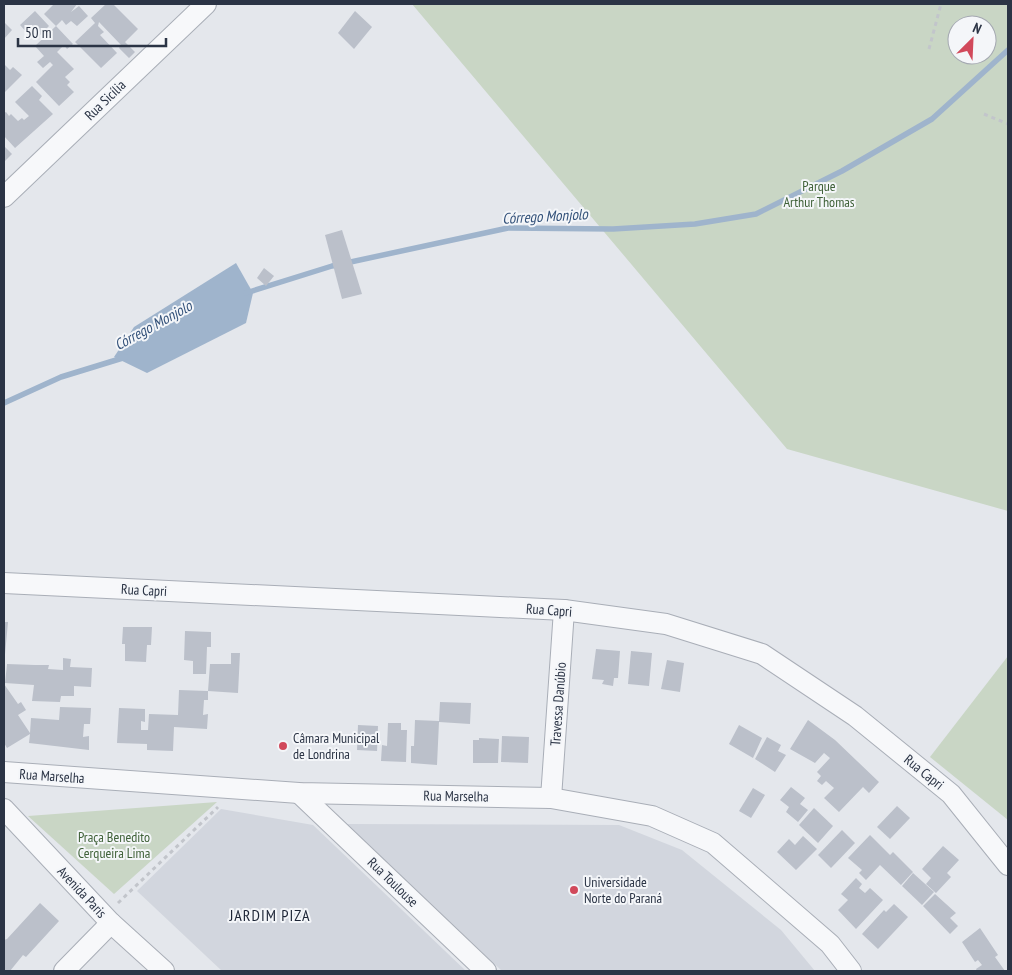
<svg xmlns="http://www.w3.org/2000/svg" width="1012" height="975" font-family="'PT Sans Narrow',sans-serif">
<rect width="100%" height="100%" fill="#e4e7ec"/>
<!-- built -->
<g fill="#d2d6de">
<polygon points="221,809 313,825 466,971 222,971 137,891"/>
<polygon points="346,824 619,825 682,850 781,930 815,971 502,971"/>
</g>
<!-- green -->
<g fill="#c9d6c5" fill-rule="evenodd">
<path d="M412 4H1008V511L787 449ZM957 25H987V55H957Z"/>
<polygon points="1008,656 1008,820 930,757"/>
<polygon points="217,802 114,894 28,816"/>
</g>
<!-- water -->
<polygon fill="#9fb4cc" points="236,263 253,293 246,323 147,373 114,357 134,327"/>
<g fill="none" stroke-linecap="round" stroke-linejoin="round">
<!-- stream -->
<g stroke="#9fb4cc" stroke-width="5.5">
<polyline points="246,293 332,266 508,228 613,229 695,224 756,214 842,171 932,119 1008,50"/>
<polyline points="4,403 61,377 126,357"/>
</g>
</g>
<!-- building -->
<g fill="#bbc0ca">
<polygon points="54,4 77,4 71,12 79,6 88,16 77,26 71,21 66,25 62,20 56,26 44,14"/>
<polygon points="106,4 113,4 138,29 125,42 135,52 129,58 119,48 121,45 99,22 98,26 104,32 100,35 117,53 101,68 75,42 95,23 91,18"/>
<polygon points="35,11 49,26 39,36 34,32 30,36 20,25"/>
<polygon points="355,11 372,27 354,49 338,33"/>
<polygon points="4,22 12,30 4,39"/>
<polygon points="56,26 73,44 67,49 64,45 57,52 74,69 65,77 70,82 67,85 74,92 59,106 36,82 53,65 50,62 43,68 37,62 44,56 35,46"/>
<polygon points="4,64 10,70 13,67 22,75 4,93"/>
<polygon points="32,86 42,96 39,100 53,114 15,148 4,136 4,113 6,112 9,116 11,114 18,121 22,118 24,120 29,116 15,102"/>
<polygon points="4,146 12,154 4,162"/>
<polygon points="342,230 362,294 342,299 325,235"/>
<polygon points="264,268 274,276 266,286 257,278"/>
<polygon points="4,622 8,622 5,654 4,654"/>
<polygon points="123,627 152,627 151,645 147,645 146,662 125,661 125,644 122,644"/>
<polygon points="185,631 211,632 211,647 207,647 206,674 193,674 193,661 184,660"/>
<polygon points="596,649 620,651 618,678 614,678 613,686 602,684 604,680 592,679"/>
<polygon points="631,651 652,653 649,686 628,684"/>
<polygon points="231,653 240,653 238,693 208,691 210,664 231,664"/>
<polygon points="63,658 71,659 70,667 92,668 91,687 74,686 74,696 61,696 60,702 32,701 34,685 5,683 7,664 35,665 49,665 48,669 63,670 63,686"/>
<polygon points="667,660 684,663 680,692 661,689"/>
<polygon points="4,684 18,704 21,702 26,710 18,715 30,733 31,718 59,720 60,707 91,708 90,724 84,724 83,737 89,736 89,750 29,743 30,734 7,748 4,743"/>
<polygon points="179,690 208,691 208,700 204,700 203,715 208,714 207,729 174,727 173,751 147,750 147,744 117,743 119,708 145,709 145,722 141,721 141,730 148,730 149,714 178,715"/>
<polygon points="440,702 471,703 470,724 439,722 437,765 411,763 411,746 414,746 415,720 439,721"/>
<polygon points="808,720 835,740 879,782 869,793 863,787 839,812 824,798 834,788 826,781 822,785 817,781 821,776 817,772 830,758 824,753 815,763 790,749"/>
<polygon points="388,723 401,723 401,730 407,730 406,762 381,761 382,745 387,746"/>
<polygon points="358,725 378,726 377,751 357,750"/>
<polygon points="739,725 762,738 753,758 729,744"/>
<polygon points="502,736 529,737 528,763 501,762"/>
<polygon points="767,737 781,745 778,751 786,755 775,772 755,759"/>
<polygon points="479,738 499,739 498,763 473,763 473,740 479,740"/>
<polygon points="791,787 805,798 800,804 808,810 798,822 786,812 789,807 780,800"/>
<polygon points="753,788 765,795 751,818 739,811"/>
<polygon points="897,806 910,818 890,839 877,827"/>
<polygon points="814,808 833,826 818,843 799,825"/>
<polygon points="842,830 855,843 831,868 818,855"/>
<polygon points="870,835 890,855 893,852 913,872 901,885 880,865 866,880 859,873 862,870 848,858"/>
<polygon points="803,836 817,849 796,870 777,852 789,839 795,845"/>
<polygon points="943,846 959,860 947,873 951,877 936,893 926,884 931,878 922,869"/>
<polygon points="913,873 934,892 922,905 902,886"/>
<polygon points="856,878 862,884 859,888 865,893 870,888 883,900 856,929 838,910 848,900 841,894"/>
<polygon points="935,894 956,913 950,918 958,926 950,934 923,906"/>
<polygon points="40,903 59,921 26,957 23,955 10,971 4,971 4,940 7,939"/>
<polygon points="894,904 908,917 878,949 862,934 884,910 886,912"/>
<polygon points="980,928 998,955 995,957 1005,971 977,971 976,969 982,965 978,960 975,962 962,942"/>
</g>
<g fill="none" stroke-linecap="round" stroke-linejoin="round">
<defs>
<g id="minor">
<polyline points="4,197 206,4"/>
<polyline points="4,583 564,610 666,624 762,654 855,716 951,794 1008,865"/>
<polyline points="4,772 299,793 551,798 652,816 713,843 830,944 851,971"/>
<polyline points="299,793 486,971"/>
<polyline points="551,798 564,610"/>
<polyline points="4,809 111,923 164,971"/>
<polyline points="64,971 111,923"/>
</g>
</defs>
<!-- minor casing -->
<use href="#minor" stroke="#a9aeb7" stroke-width="22"/>
<!-- path -->
<g stroke="#c2c5cb" stroke-width="3" stroke-dasharray="4 4" stroke-linecap="butt">
<polyline points="929,49 941,4"/>
<polyline points="984,114 1008,124"/>
<polyline points="118,903 218,807"/>
</g>
<!-- minor -->
<use href="#minor" stroke="#f7f8fa" stroke-width="20"/>
</g>
<!-- markers -->
<g fill="#d1495b" stroke="#f4f6f9" stroke-width="2">
<circle cx="283" cy="746" r="5"/>
<circle cx="574" cy="890" r="5"/>
</g>
<g text-anchor="middle" dominant-baseline="central" stroke-width="4" stroke-linejoin="round" paint-order="stroke">
<!-- street labels -->
<g font-size="14" fill="#2b3445" stroke="#f4f6f9">
<text transform="translate(105 100) rotate(-44)">Rua Sicília</text>
<text transform="translate(144 590) rotate(3)">Rua Capri</text>
<text transform="translate(549 610) rotate(4)">Rua Capri</text>
<text transform="translate(558 704) rotate(-86)">Travessa Danúbio</text>
<text transform="translate(924 772) rotate(39)">Rua Capri</text>
<text transform="translate(52 776) rotate(4)">Rua Marselha</text>
<text transform="translate(456 796) rotate(1)">Rua Marselha</text>
<text transform="translate(393 882) rotate(44)">Rua Toulouse</text>
<text transform="translate(82 892) rotate(47)">Avenida Paris</text>
</g>
<!-- park labels -->
<g font-size="14" fill="#3f6138" stroke="#f4f6f9">
<text x="819" y="186">Parque<tspan x="819" dy="16">Arthur Thomas</tspan></text>
<text x="114" y="837">Praça Benedito<tspan x="114" dy="16">Cerqueira Lima</tspan></text>
</g>
<!-- poi labels -->
<g font-size="14" fill="#2b3445" stroke="#f4f6f9" text-anchor="start">
<text x="293" y="738">Câmara Municipal<tspan x="293" dy="16">de Londrina</tspan></text>
<text x="584" y="882">Universidade<tspan x="584" dy="16">Norte do Paraná</tspan></text>
</g>
<!-- water labels -->
<g font-size="15" font-style="italic" fill="#34527a" stroke="#f4f6f9">
<text transform="translate(545 216) rotate(-3)">Córrego Monjolo</text>
<text transform="translate(153 325) rotate(-29)">Córrego Monjolo</text>
</g>
<!-- quarter labels -->
<g font-size="16" letter-spacing="1" fill="#1d2536" stroke="#f4f6f9">
<text x="270" y="915">JARDIM PIZA</text>
</g>
</g>
<!-- border -->
<rect width="1012" height="975" fill="none" stroke="#2b3445" stroke-width="10"/>
<!-- north arrow -->
<g transform="translate(972 40) rotate(24)"><circle r="24" fill="#f4f6f9" stroke="#a4a8b1"/>
<path d="M0-4L9 19L0 12L-9 19Z" fill="#d1495b"/>
<text y="-8" font-size="14" font-weight="bold" text-anchor="middle" fill="#2b3445">N</text>
</g>
<!-- scale -->
<path d="M18 38v8h148v-8" fill="none" stroke="#2b3445" stroke-width="2.5"/>
<text x="25" y="38" font-size="15" fill="#2b3445" stroke="#f4f6f9" stroke-width="4" paint-order="stroke">50 m</text>
</svg>
